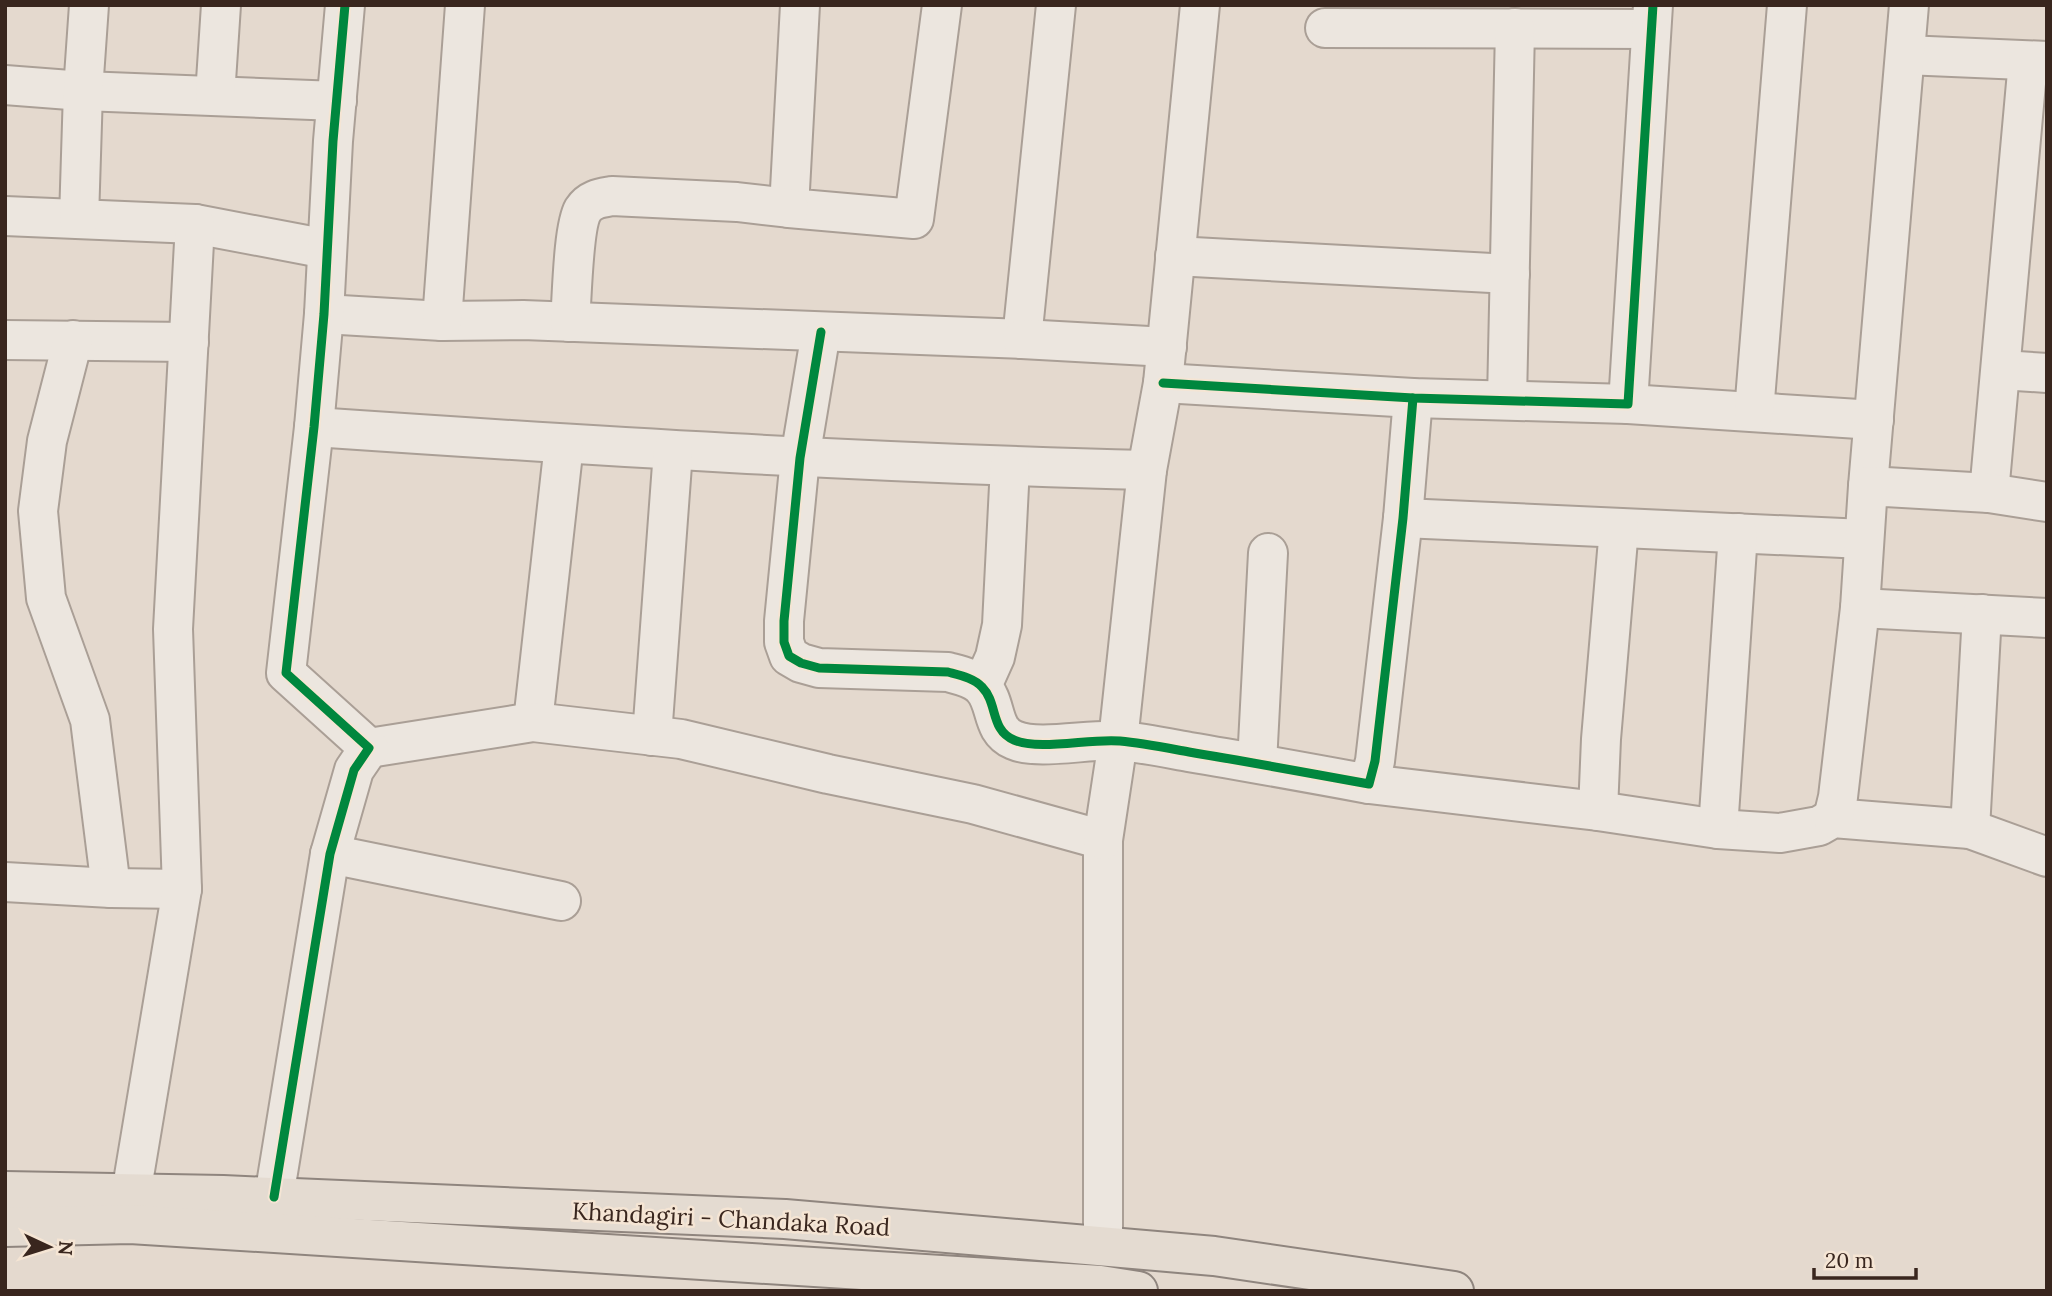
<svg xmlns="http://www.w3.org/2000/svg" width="2052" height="1296" font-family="Lora,serif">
<rect width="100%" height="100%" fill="#e4d9ce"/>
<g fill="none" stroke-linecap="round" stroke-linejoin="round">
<defs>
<g id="minor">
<polyline points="800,5 789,208 914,219 942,5"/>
<polyline points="1325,28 1650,29"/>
<polyline points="1905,55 2047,61"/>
<polyline points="5,85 83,91 337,101"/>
<polyline points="215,96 221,5"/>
<polyline points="5,216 195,224 327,249"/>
<polyline points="79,219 83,91 89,5"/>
<polyline points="1175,256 1510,274"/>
<polyline points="324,314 442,321 523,320 1022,339 1056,5"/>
<polyline points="442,321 465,5"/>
<path d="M570 322C572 298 573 227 583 210 590 199 601 198 612 196L737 202 789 208"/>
<path d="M821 332 800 458 784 621V642L789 656 801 663 819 668 948 672C959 675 974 678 982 687 998 703 990 730 1014 740 1039 751 1091 738 1120 741 1143 743 1167 748 1189 752 1249 762 1309 773 1369 784L1375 761 1403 518 1413 398"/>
<polyline points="1022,339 1167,347"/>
<polyline points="5,340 189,342"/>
<polyline points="73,340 47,441 38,511 46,598 90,720 111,888"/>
<polyline points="2001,370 2047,373"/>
<polyline points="1163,383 1413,398 1628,404 1653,5"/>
<polyline points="1507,400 1515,28"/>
<polyline points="1628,404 1874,420"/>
<polyline points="1754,412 1787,5"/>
<path d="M314 427C592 446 869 463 1147 470"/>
<polyline points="1868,486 1909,5"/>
<polyline points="1989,493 2028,61"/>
<polyline points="1403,518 1864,539"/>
<polyline points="1860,608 2047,618"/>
<polyline points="982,686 995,657 1002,625 1010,466"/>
<polyline points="533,722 564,444"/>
<polyline points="652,736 673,451"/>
<polyline points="369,748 533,722 681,739 828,774 973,804 1103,840 1103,1246"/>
<polyline points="1257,763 1268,553"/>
<polyline points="1369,784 1598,811 1718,829 1780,833 1819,826 1833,818 1970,829 2047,857"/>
<polyline points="1598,811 1601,739 1619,528"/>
<polyline points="1833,818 1838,797 1860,608 1868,486 1989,493 2047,502"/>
<polyline points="1718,829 1738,533"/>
<polyline points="1970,829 1982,614"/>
<polyline points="1103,840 1118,741 1147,470 1163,383 1200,5"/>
<polyline points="330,854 561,901"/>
<polyline points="5,882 111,888 182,889"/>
<polyline points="131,1194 182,889 173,629 195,224"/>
<polyline points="274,1197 330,854 354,770 369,748 286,673 314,427 324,314 333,141 345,5"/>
</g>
<g id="primary">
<polyline points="5,1191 223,1195 785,1219 1214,1256 1454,1291"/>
<polyline points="5,1227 130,1224 1100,1285 1138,1291"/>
</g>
</defs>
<!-- minor casing -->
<use href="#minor" stroke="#aa9f96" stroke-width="42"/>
<!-- primary casing -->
<use href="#primary" stroke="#8f857e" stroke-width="42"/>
<!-- minor -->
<use href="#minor" stroke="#ece6df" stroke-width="38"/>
<!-- primary -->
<use href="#primary" stroke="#e4dbd1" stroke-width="38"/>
<defs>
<g id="cycleway">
<path d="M821 332 800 458 784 621V642L789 656 801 663 819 668 948 672C959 675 974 678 982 687 998 703 990 730 1014 740 1039 751 1091 738 1120 741 1143 743 1167 748 1189 752 1249 762 1309 773 1369 784L1375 761 1403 518 1413 398"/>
<polyline points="1163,383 1413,398 1628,404 1653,5"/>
<polyline points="274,1197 330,854 354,770 369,748 286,673 314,427 324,314 333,141 345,5"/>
</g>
</defs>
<!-- cycleway casing -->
<use href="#cycleway" stroke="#f5e5d4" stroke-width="13"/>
<!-- cycleway -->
<use href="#cycleway" stroke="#00873e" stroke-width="9"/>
</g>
<g text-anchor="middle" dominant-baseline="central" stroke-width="5" stroke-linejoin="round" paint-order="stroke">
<!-- street labels -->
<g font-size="24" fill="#39261e" stroke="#f5e5d4">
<text transform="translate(731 1219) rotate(3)">Khandagiri - Chandaka Road</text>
</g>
</g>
<!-- border -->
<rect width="2052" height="1296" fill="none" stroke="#39261e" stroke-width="14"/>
<!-- north arrow -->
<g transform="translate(49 1247) rotate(94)" stroke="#f5e5d4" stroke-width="5" paint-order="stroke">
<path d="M0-5L12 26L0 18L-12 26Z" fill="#39261e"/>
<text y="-10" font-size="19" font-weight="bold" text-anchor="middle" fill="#39261e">N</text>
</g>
<!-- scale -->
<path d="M1814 1268v10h102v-10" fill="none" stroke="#39261e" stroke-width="3.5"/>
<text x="1825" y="1268" font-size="21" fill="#39261e" stroke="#f5e5d4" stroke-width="5" paint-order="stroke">20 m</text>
</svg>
